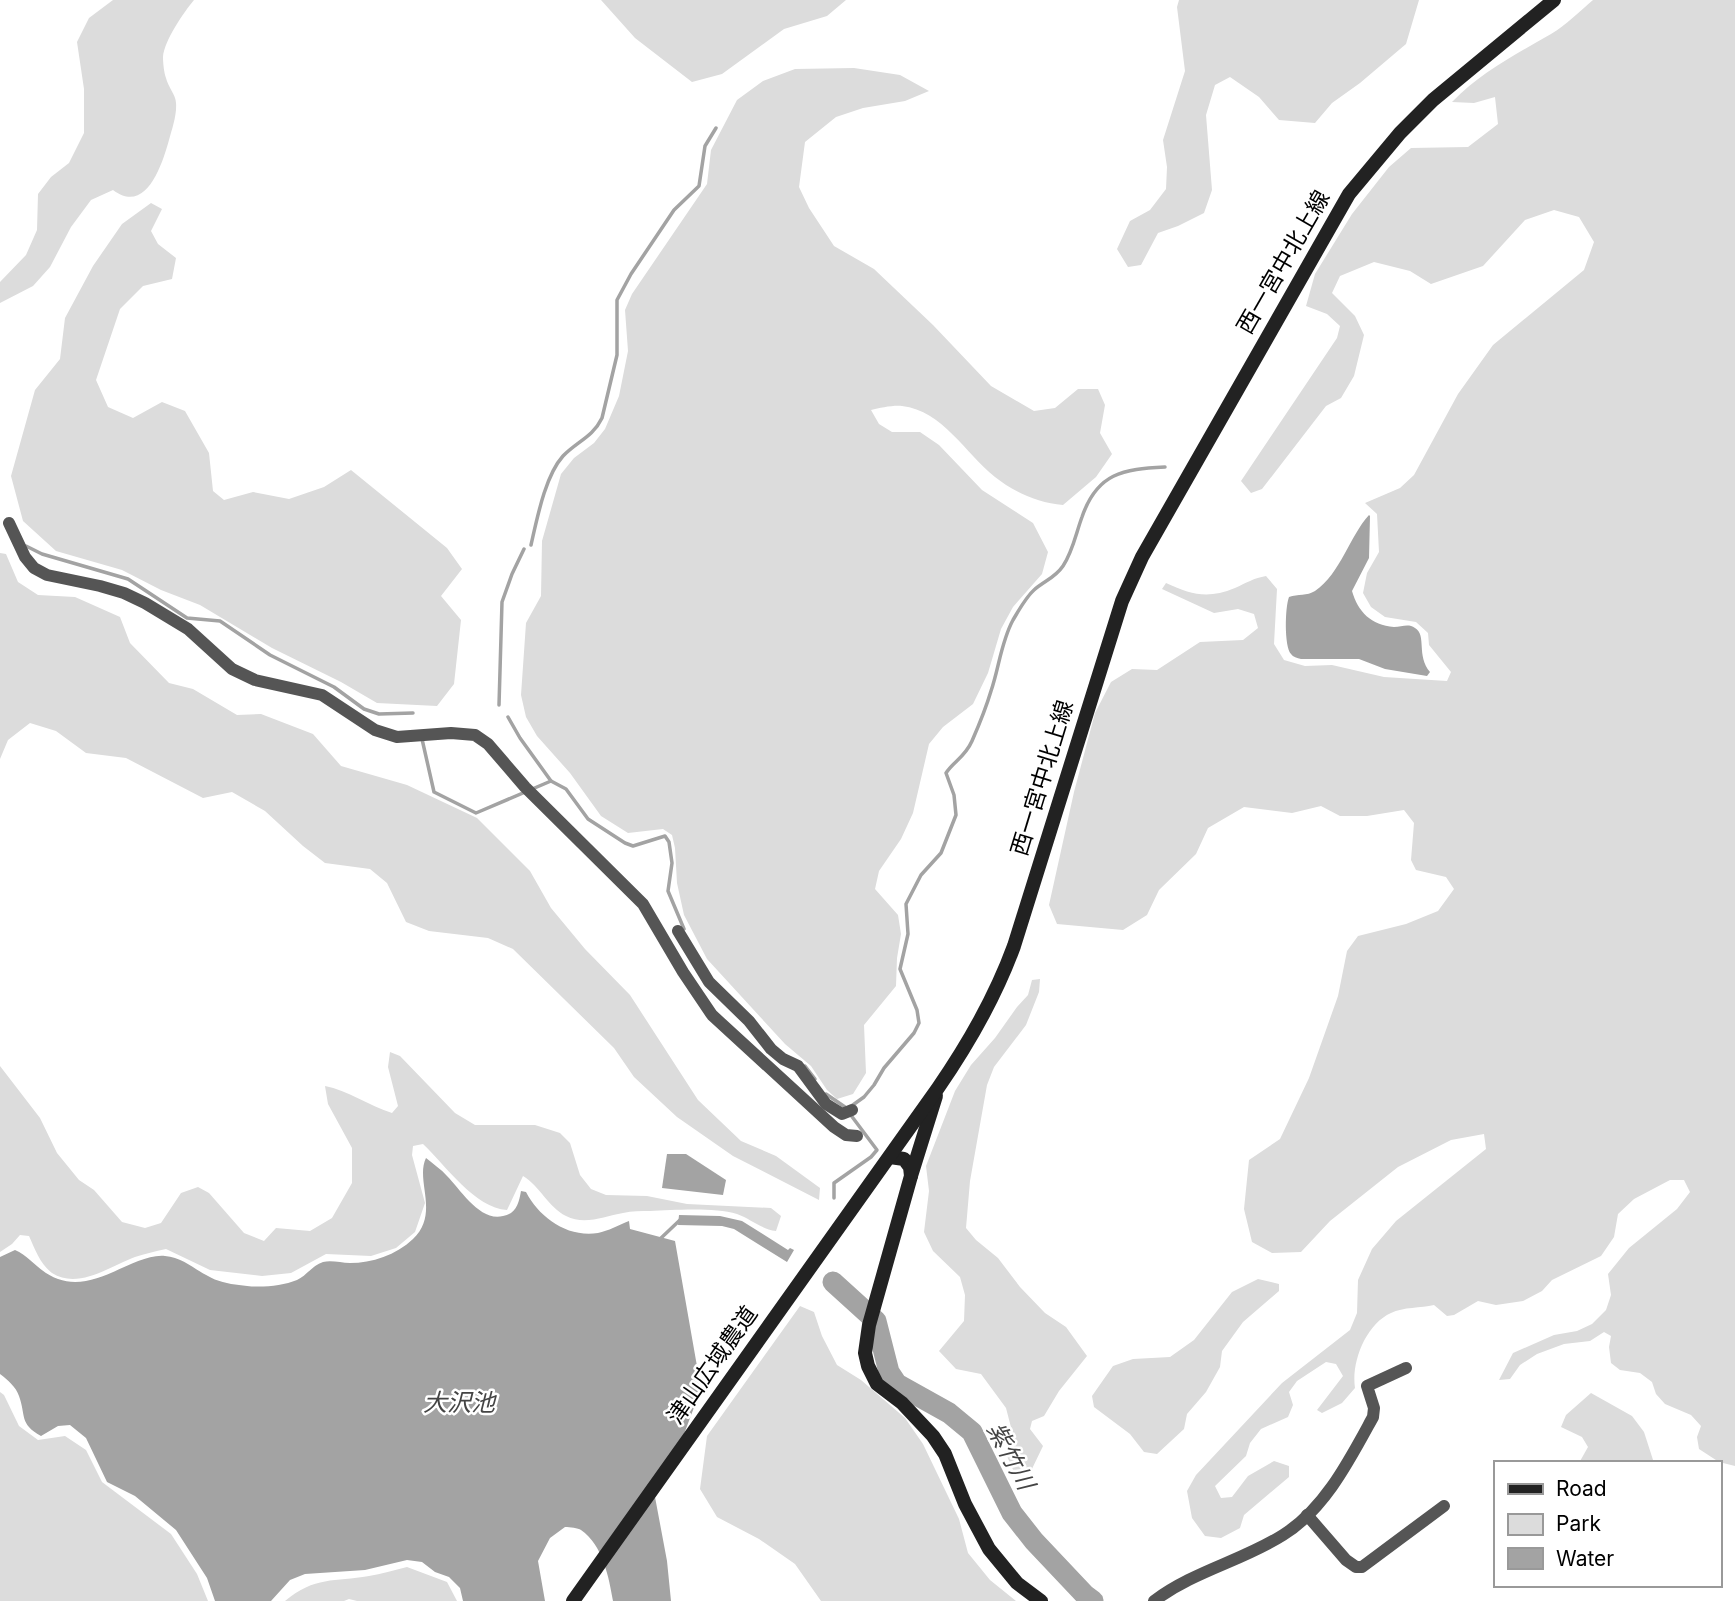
<svg xmlns="http://www.w3.org/2000/svg" width="1735" height="1601" font-family="Inter,'Noto Sans JP',sans-serif">
<rect width="100%" height="100%" fill="#fff"/>
<!-- green -->
<g fill="#dcdcdc">
<path d="M113 0H194C184 12 164 41 163 57 163 63 164 73 166 78 168 87 176 95 176 103 177 115 172 129 169 140 162 165 146 215 113 190L91 200 71 227 50 267 33 286 0 303V282L26 255 37 230 38 194 51 177 69 163 84 133V89L77 42 89 18Z"/>
<polygon points="601,0 846,0 827,16 784,29 722,74 692,82 635,38"/>
<polygon points="1179,0 1419,0 1406,44 1360,83 1332,103 1315,123 1279,120 1259,97 1230,77 1215,85 1206,115 1212,190 1204,213 1178,226 1158,233 1141,265 1128,267 1117,249 1130,221 1150,210 1166,189 1167,167 1163,140 1185,71 1177,7"/>
<path d="M1593 0H1735V1466L1719 1462 1699 1449 1697 1437 1701 1426 1691 1415 1665 1404 1656 1394 1652 1382 1640 1373 1620 1370 1611 1363 1609 1347 1611 1336 1604 1332 1590 1341 1564 1344 1537 1354 1520 1365 1510 1379 1499 1380 1513 1353 1554 1335 1577 1331 1592 1324 1606 1310 1611 1295 1608 1274 1629 1248 1677 1209 1690 1192 1684 1180H1670L1634 1199 1618 1214 1614 1237 1601 1256 1552 1280 1542 1291 1523 1301 1496 1305 1478 1301 1454 1315 1447 1316 1434 1305C1421 1308 1403 1307 1391 1313 1366 1324 1351 1362 1355 1388L1342 1403 1322 1413 1317 1410 1343 1376 1336 1364 1326 1362 1297 1381 1289 1392 1293 1405 1288 1417 1261 1429 1250 1443 1246 1456 1215 1486 1221 1498 1232 1497 1248 1476 1274 1461 1289 1466V1477L1244 1515 1240 1528 1221 1538 1205 1536 1192 1518 1187 1491 1196 1475 1282 1383 1350 1330 1357 1313 1358 1280 1372 1249 1396 1221 1486 1149 1484 1134 1451 1140 1398 1167 1330 1221 1301 1252 1272 1253 1252 1242 1244 1209 1249 1160 1280 1139 1309 1078 1338 996 1347 951 1358 936 1406 924 1438 911 1454 889 1446 877 1416 870 1411 860 1414 823 1404 810 1367 816H1340L1321 806 1292 813 1244 807 1208 828 1196 854 1159 890 1147 915 1123 930 1057 924 1049 905 1074 792 1095 713 1111 682 1132 669 1157 670 1200 642 1243 640 1258 628 1254 614 1238 609 1214 613 1162 589 1166 583C1192 595 1208 599 1235 588 1246 583 1254 578 1266 576L1277 589 1274 644 1284 660 1305 666 1332 665 1384 677 1447 681 1451 672 1429 645 1428 633 1416 622 1385 617 1371 607 1363 593 1367 573 1379 552 1377 514 1365 503 1400 488 1414 475 1458 394 1493 345 1584 270 1594 242 1579 217 1554 210 1525 220 1483 266 1431 284 1410 271 1374 262 1340 276 1332 293 1355 316 1364 335 1354 376 1341 398 1326 406 1262 489 1251 493 1241 481 1337 338 1340 326 1327 314 1306 306 1315 274 1352 214 1389 167 1411 148 1468 147 1498 124 1495 97 1474 103 1452 102C1481 72 1515 55 1551 34 1566 25 1580 11 1593 0Z"/>
<path d="M854 68 900 75 929 91 905 101 863 108 836 117 805 142 799 187 809 208 834 246 874 269 933 325 991 386 1034 411 1055 408 1078 389H1098L1105 405 1100 433 1112 454 1096 477 1063 505C1038 503 1014 492 995 477 965 453 943 411 902 406 893 405 880 408 871 410L879 424 892 432H920L939 445 982 490 1033 523 1048 552 1042 574 1013 607 1001 629 988 673 973 704 943 727 929 744 913 813 901 839 879 871 875 889 898 915 901 934 897 958 896 986 864 1025 866 1073 853 1094 837 1099 827 1090 811 1066 785 1044 707 959 684 915 677 883 675 848 672 835 663 829 628 833 601 816 570 773 537 736 526 717 521 695 526 623 541 596 542 541 561 474 574 458 594 443 605 429 619 396 628 351 625 310 632 294 707 184 711 150 737 100 763 81 795 69Z"/>
<polygon points="151,203 162,209 151,231 158,244 176,258 172,279 143,286 120,309 96,380 108,407 133,418 162,402 185,411 209,453 213,491 224,500 253,492 289,499 324,487 351,470 447,548 462,569 441,596 461,620 454,684 437,706 377,703 341,682 272,648 200,605 161,590 122,570 56,551 23,521 11,476 35,390 60,359 65,318 93,266 122,224"/>
<polygon points="0,553 6,554 18,582 38,595 75,597 120,617 130,643 169,683 193,689 237,715 261,714 313,734 341,766 407,785 477,818 530,871 551,908 585,949 630,995 698,1100 741,1141 776,1156 820,1188 819,1200 733,1156 677,1117 634,1077 614,1048 513,949 488,938 429,931 406,922 387,883 370,869 325,863 303,846 265,811 232,792 203,798 126,758 86,753 56,731 30,723 8,740 0,759"/>
<polygon points="1040,979 1039,992 1026,1025 994,1067 987,1085 970,1181 966,1228 976,1240 998,1258 1020,1287 1045,1313 1066,1327 1087,1356 1059,1391 1044,1416 1032,1421 1030,1429 1043,1446 1030,1473 1015,1474 1005,1452 1013,1435 1006,1408 981,1374 956,1369 939,1351 964,1321 965,1295 960,1277 933,1251 924,1232 929,1191 926,1166 955,1091 971,1065 995,1038 1017,1007 1028,995 1032,980"/>
<path d="M390 1052 400 1056 455 1113 475 1125H535L560 1133 570 1143 580 1175 591 1189 606 1195 647 1196 687 1204 771 1208 781 1216 776 1231C761 1229 751 1219 737 1214 714 1207 674 1210 650 1211 641 1211 632 1211 623 1213 604 1216 585 1226 566 1216 548 1207 540 1186 523 1176L507 1210C475 1208 446 1166 423 1144L413 1146 412 1155 425 1203 415 1232 396 1248 371 1256 326 1254 291 1273 262 1276 210 1270 166 1249C155 1251 145 1254 135 1257 111 1266 78 1290 52 1273 40 1264 35 1249 29 1236L20 1235 12 1244 0 1252V1066L40 1118 57 1153 79 1180 94 1190 122 1222 145 1228 161 1223 181 1193 198 1187 209 1193 244 1233 264 1241 276 1228 310 1231 332 1218 352 1183V1148L328 1104 325 1086C347 1090 370 1106 392 1113L398 1106 388 1067Z"/>
<polygon points="1258,1279 1279,1284 1279,1291 1243,1322 1222,1351 1220,1367 1206,1392 1187,1414 1184,1429 1157,1454 1144,1452 1130,1434 1094,1407 1092,1396 1113,1366 1133,1359 1170,1357 1194,1340 1232,1292"/>
<polygon points="800,1306 814,1312 822,1336 837,1365 861,1380 905,1418 923,1444 959,1519 968,1553 990,1580 1016,1601 821,1601 795,1564 759,1539 717,1517 700,1489 707,1436"/>
<polygon points="0,1392 4,1395 19,1426 38,1440 65,1436 86,1450 102,1482 171,1534 197,1574 208,1601 0,1601"/>
<polygon points="1591,1393 1632,1416 1644,1432 1654,1463 1579,1463 1588,1447 1582,1437 1561,1427 1566,1415"/>
<path d="M407 1567 447 1582 457 1601H357L349 1599 344 1601H285C315 1576 334 1582 369 1576 381 1574 394 1570 407 1567Z"/>
</g>
<!-- water -->
<g fill="#a3a3a3">
<path d="M1369 515 1370 516 1369 558 1352 591C1358 612 1371 625 1394 627 1402 627 1408 623 1415 628 1427 635 1416 656 1430 672L1427 676 1385 669 1359 659H1301C1297 658 1293 657 1291 654 1284 646 1285 607 1289 597 1298 594 1307 596 1315 591 1341 573 1349 537 1369 515Z"/>
<polygon points="667,1154 686,1154 726,1180 723,1195 662,1188"/>
<path d="M426 1158C433 1164 441 1169 447 1176 461 1190 480 1222 503 1216 516 1214 519 1203 521 1191L526 1192C539 1217 567 1238 598 1233 608 1231 619 1225 629 1221L630 1229 675 1241 701 1389 684 1434 652 1481 667 1561 671 1601H613C609 1578 603 1545 581 1530 578 1528 570 1527 565 1527L550 1538 538 1561 545 1601H463L460 1588 449 1577 435 1572 422 1562 407 1560 365 1570 305 1574 290 1580 271 1601H215L207 1578 176 1530 135 1496 107 1482 86 1438 70 1425 58 1426 41 1436C19 1424 26 1415 19 1396 16 1387 8 1380 0 1374V1257L15 1250C31 1257 40 1273 58 1279 96 1293 134 1253 165 1256 182 1257 194 1269 208 1276 216 1281 229 1284 239 1285 256 1288 280 1287 297 1280 306 1276 313 1265 323 1262 332 1260 341 1263 350 1263 372 1263 396 1255 413 1239 440 1213 415 1181 426 1158Z"/>
<polygon points="679,1215 720,1216 742,1221 788,1250 790,1248 794,1250 787,1262 734,1229 722,1226 678,1225"/>
</g>
<g fill="none" stroke-linecap="round" stroke-linejoin="round">
<!-- stream -->
<g stroke="#a3a3a3" stroke-width="3.5">
<path d="M531 545C537 519 545 476 563 456 576 442 593 437 602 418L617 355V300L631 274 674 210 699 186 705 146 716 128"/>
<polyline points="26,546 42,554 128,579 187,618 220,621 270,655 334,687 364,709 379,714 413,713"/>
<polyline points="499,705 502,602 512,574 524,549"/>
<polyline points="508,717 520,738 551,781 566,789 588,819 625,843 633,846 665,836 669,842 672,863 668,891 684,929"/>
<polyline points="422,739 434,792 476,813 551,781"/>
<polyline points="805,1066 815,1079"/>
<polyline points="826,1094 845,1107"/>
<path d="M850 1107 864 1097 874 1085 884 1068 914 1033 919 1023 917 1010 900 969 908 934 906 904 921 875 941 853 956 815 954 795 946 773C954 761 965 757 972 741 979 725 986 708 991 691 999 668 1001 642 1013 620 1019 610 1026 597 1034 590 1044 581 1055 578 1063 566 1073 551 1076 533 1082 517 1097 473 1123 469 1165 467"/>
<polyline points="834,1198 834,1183 871,1157 877,1150 850,1114"/>
<polyline points="660,1239 680,1220"/>
</g>
<!-- river -->
<polyline stroke="#a3a3a3" stroke-width="21" points="833,1282 876,1321 889,1372 897,1384 949,1413 972,1432 1012,1513 1034,1541 1085,1595 1093,1601"/>
<!-- street -->
<g stroke="#555" stroke-width="12">
<polyline points="9,523 25,557 34,568 47,575 100,586 124,593 145,603 188,629 232,669 255,680 322,695 375,730 397,737 451,733 475,735 488,744 525,787 643,904 683,972 712,1015 834,1127 846,1135 857,1136"/>
<polyline points="678,931 709,982 749,1021 771,1049 783,1059 798,1066 826,1104 842,1114 852,1110"/>
<polyline points="1307,1515 1346,1560 1356,1567 1362,1567 1444,1506"/>
<path d="M1154 1601C1194 1571 1242 1561 1283 1535 1325 1509 1350 1459 1373 1417L1374 1408 1367 1386 1406 1368"/>
</g>
<!-- secondary -->
<g stroke="#222" stroke-width="14">
<polyline points="890,1157 904,1159 910,1167 911,1176 869,1325 865,1353 868,1366 877,1384 902,1403 933,1436 945,1454 965,1504 989,1549 1017,1583 1041,1601"/>
<polyline points="911,1176 936,1096"/>
<path d="M573 1601 938 1088C969 1043 995 998 1014 946L1122 601 1142 557 1349 194 1400 133 1433 100 1554 0"/>
</g>
</g>
<g text-anchor="middle" dominant-baseline="central" stroke-width="5" stroke-linejoin="round" paint-order="stroke">
<!-- street labels -->
<g font-size="23" fill="#000" stroke="#fff">
<text transform="translate(1283 262) rotate(-60)">西一宮中北上線</text>
<text transform="translate(1042 778) rotate(-73)">西一宮中北上線</text>
<text transform="translate(712 1365) rotate(-55)">津山広域農道</text>
</g>
<!-- water labels -->
<g font-size="24" font-style="italic" fill="#444" stroke="#fff">
<text x="459" y="1402">大沢池</text>
<text transform="translate(1011 1456) rotate(62)">紫竹川</text>
</g>
</g>
<!-- legend -->
<rect x="1494" y="1461" width="228" height="126" fill="#ffffff" stroke="#999999" stroke-width="2"/>
<rect x="1508" y="1484" width="35" height="10" fill="#222222" stroke="#999999" stroke-width="2"/>
<text x="1556" y="1496" font-size="21" fill="#000000">Road</text>
<rect x="1508" y="1514" width="35" height="21" fill="#dcdcdc" stroke="#999999" stroke-width="2"/>
<text x="1556" y="1531" font-size="21" fill="#000000">Park</text>
<rect x="1508" y="1548" width="35" height="21" fill="#a3a3a3" stroke="#999999" stroke-width="2"/>
<text x="1556" y="1566" font-size="21" fill="#000000">Water</text>
</svg>
